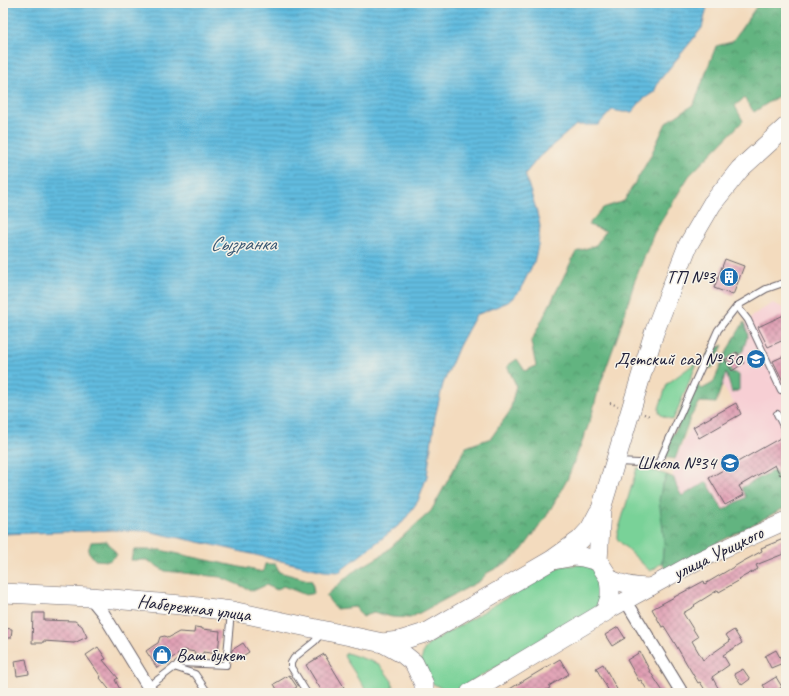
<svg xmlns="http://www.w3.org/2000/svg" width="789" height="696" font-family="Caveat,sans-serif">
<defs>
<pattern id="forest-crowns" width="20" height="18" patternUnits="userSpaceOnUse"><rect width="20" height="18" fill="#62b480"/><path d="M2 6a3 3 0 1 1 6 0M12 15a3 3 0 1 1 6 0" fill="none" stroke="#50926a"/></pattern>
<pattern id="water-rules" width="6" height="5" patternUnits="userSpaceOnUse"><rect width="6" height="5" fill="#62bcdf"/><path d="M0 2.5h6" fill="none" stroke="#5098b6"/></pattern>
<pattern id="building-cross-hatch" width="8" height="8" patternUnits="userSpaceOnUse"><rect width="8" height="8" fill="#df9ab0"/><path d="M0 0l8 8M0 8l8-8" fill="none" stroke="#b47d90"/></pattern>
</defs>
<rect width="100%" height="100%" fill="#f7f3e8"/>
<filter id="ink" filterUnits="userSpaceOnUse"><feTurbulence type="fractalNoise" baseFrequency=".025" numOctaves="2"/><feDisplacementMap in="SourceGraphic" scale="8" xChannelSelector="R" yChannelSelector="G"/><feConvolveMatrix kernelMatrix="1 2 1 2 8 2 1 2 1" color-interpolation-filters="sRGB"/></filter>
<filter id="wash" filterUnits="userSpaceOnUse"><feTurbulence type="fractalNoise" baseFrequency=".012" numOctaves="4" result="noise"/><feDisplacementMap in="SourceGraphic" scale="16" xChannelSelector="R" yChannelSelector="G"/><feGaussianBlur stdDeviation="0.9" result="paint"/><feColorMatrix in="noise" values="0 0 0 0 0 0 0 0 0 0 0 0 0 0 0 0 0 1.4 0 .05"/><feComposite in="paint" operator="in"/></filter>
<g filter="url(#wash)">
<rect width="100%" height="100%" fill="#f3dbbe"/>
<!-- built -->
<polygon fill="#f7cfd4" points="773,303 786,309 786,407 784,407 786,412 786,494 709,538 678,491 673,480 673,468 675,459 690,429 734,404 717,377 743,327 753,315"/>
<!-- green -->
<g fill="#79d298" stroke="#4e7a6a">
<polygon points="698,361 673,420 661,415 659,412 659,408 667,384"/>
<polygon points="637,468 648,469 667,475 662,486 664,540 662,562 654,569 650,571 619,541 617,538 617,535"/>
<polygon points="587,564 603,577 599,609 458,689 452,691 448,690 439,687 432,683 421,661 424,650 430,643 561,566"/>
<polygon points="347,653 379,664 392,681 393,688 386,693 368,693 345,658 344,655"/>
</g>
<!-- forest -->
<g fill="url(#forest-crowns)" stroke="#426b5e">
<polygon points="761,3 786,3 786,91 754,112 744,98 735,106 743,121 689,176 654,233 635,280 619,332 599,388 590,421 567,480 546,517 522,550 508,562 487,573 480,581 410,618 392,617 373,612 363,617 355,607 336,609 326,596 351,573 382,555 431,511 466,447 491,438 510,411 516,385 507,366 517,359 525,371 536,366 531,342 576,252 596,245 606,231 588,225 603,208 624,201 649,159 666,123 694,104 716,46 732,42 756,7"/>
<polygon points="744,322 748,334 743,351 729,359 731,371 739,375 739,390 732,393 726,372 716,403 700,402 690,418 675,459 663,457 666,443 678,427 678,416 695,382 702,389 713,383 729,347"/>
<polygon points="723,345 712,368 705,368 705,361 710,351"/>
<polygon points="774,470 779,479 786,476 786,507 710,547 671,570 665,569 662,562 664,540 662,522 659,500 662,486 667,475 674,478 677,488 682,496 707,482 723,510 746,497 741,488"/>
<polygon points="107,541 117,555 109,561 95,560 88,551 91,542"/>
<polygon points="134,550 160,550 263,572 265,564 275,564 279,572 312,581 314,593 306,595 283,586 277,590 266,585 253,591 220,577 165,571 147,560 131,560"/>
</g>
<!-- water -->
<polygon fill="url(#water-rules)" stroke="#426f8d" points="3,3 708,3 702,28 659,81 654,92 642,100 632,112 623,112 612,110 598,125 576,125 539,157 525,174 536,209 540,226 538,246 534,262 519,292 508,302 476,315 459,346 443,384 435,417 427,476 418,501 403,522 339,572 324,571 213,545 146,531 113,530 3,534"/>
<g id="blocks">
<!-- building -->
<g fill="url(#building-cross-hatch)">
<polygon points="725,259 744,266 733,295 714,288"/>
<polygon points="786,314 786,339 768,347 758,327"/>
<polygon points="737,352 744,363 732,371 725,360"/>
<polygon points="786,355 786,387 773,361"/>
<polygon points="736,403 741,414 699,438 693,427"/>
<polygon points="782,437 786,444 786,471 780,475 775,465 739,486 744,495 725,505 709,478"/>
<polygon points="786,538 786,553 756,565 758,569 739,579 740,580 719,592 718,590 694,605 695,606 683,613 698,637 692,641 703,660 730,641 726,635 734,630 742,643 723,655 729,665 712,677 721,693 707,693 700,682 698,683 674,642 664,626 662,627 652,609 704,581 705,584 742,562 762,551 761,548"/>
<polygon points="33,613 44,613 44,620 75,621 82,626 87,637 74,643 43,641 43,643 32,643"/>
<polygon points="195,627 202,628 202,629 220,631 218,654 203,652 203,655 194,654 195,652 184,650 157,668 146,651 153,646 158,643 160,637 165,636 168,638 179,632 194,633"/>
<polygon points="618,627 625,638 612,646 605,635"/>
<polygon points="3,628 12,629 11,638 3,638"/>
<polygon points="243,643 249,652 235,661 231,655 232,650"/>
<polygon points="98,647 106,659 103,660 118,678 115,680 122,693 112,693 100,678 101,677 86,655"/>
<polygon points="776,650 783,663 771,668 765,656"/>
<polygon points="640,652 651,673 664,693 649,693 641,680 639,681 627,660"/>
<polygon points="324,654 344,687 334,693 323,693 306,665"/>
<polygon points="26,659 29,674 17,676 15,661"/>
<polygon points="560,659 569,674 549,686 550,688 541,693 503,693"/>
<polygon points="603,664 619,693 610,693 596,668"/>
<polygon points="743,669 750,679 742,685 734,674"/>
<polygon points="289,675 297,687 287,693 279,693 274,684"/>
<polygon points="776,677 782,687 772,693 768,693 763,685"/>
</g>
</g>
</g>
<g filter="url(#ink)">
<use href="#blocks" fill-opacity="0" stroke="#6b6369" stroke-width="1"/>
<g fill="none" stroke-linecap="round" stroke-linejoin="round">
<defs>
<g id="service">
<polyline points="737,306 748,320 781,390"/>
<polyline points="777,414 786,432"/>
<polyline points="618,462 658,464 718,330 737,306 766,289 786,282"/>
<polyline points="174,667 195,674 208,693"/>
<polyline points="148,687 180,663 226,665 231,612"/>
<polyline points="307,693 291,667 291,663 294,658 314,642 322,633"/>
</g>
<g id="minor">
<polyline points="90,597 103,613 152,693"/>
<polyline points="626,601 682,693"/>
</g>
<g id="secondary">
<path d="M609 578C623 585 636 587 651 587"/>
<polyline points="605,612 699,560 786,521"/>
</g>
<g id="primary">
<polyline points="598,561 601,509 654,333 688,245 712,204 740,169 786,127"/>
<polyline points="3,593 90,597 181,605 232,611 383,643 403,654 414,663 424,684 424,693"/>
<polyline points="383,643 399,641 428,632 552,560 580,540 590,529 599,512"/>
<polyline points="470,693 605,612 610,597 610,588 609,578 598,561 583,557 575,556 553,560"/>
</g>
</defs>
<!-- service casing -->
<use href="#service" stroke="#6b6369" stroke-width="8"/>
<!-- minor casing -->
<use href="#minor" stroke="#6b6369" stroke-width="14"/>
<!-- secondary casing -->
<use href="#secondary" stroke="#6b6369" stroke-width="18"/>
<!-- primary casing -->
<use href="#primary" stroke="#6b6369" stroke-width="20"/>
<!-- path -->
<g stroke="#6b6369" stroke-width="2" stroke-dasharray="1 3" stroke-linecap="butt">
<polyline points="610,403 618,406"/>
<polyline points="644,414 650,416"/>
</g>
<!-- service -->
<use href="#service" stroke="#fff" stroke-width="6"/>
<!-- minor -->
<use href="#minor" stroke="#fff" stroke-width="12"/>
<!-- secondary -->
<use href="#secondary" stroke="#fff" stroke-width="17"/>
<!-- primary -->
<use href="#primary" stroke="#fff" stroke-width="19"/>
</g>
</g>
<!-- icons -->
<defs>
<symbol id="building-disc" viewBox="-11 -11 22 22"><circle r="9.5" fill="#1f6fb2" stroke="#f7f3e8"/><path d="M-4-6H4V6H1V3H-1V6H-4ZM-2.5-4.3h1.7v1.8h-1.7ZM.8-4.3h1.7v1.8H.8ZM-2.5-1h1.7V.8h-1.7ZM.8-1h1.7V.8H.8Z" fill="#fff"/></symbol>
<symbol id="school-disc" viewBox="-11 -11 22 22"><circle r="9.5" fill="#1f6fb2" stroke="#f7f3e8"/><path d="M0-5L7-2L0 1L-7-2ZM-4 1L0 2.5L4 1V4Q0 6-4 4Z" fill="#fff"/></symbol>
<symbol id="shop-disc" viewBox="-11 -11 22 22"><circle r="9.5" fill="#1f6fb2" stroke="#f7f3e8"/><path d="M-5-2.5h2.3a2.7 3.5 0 0 1 5.4 0H5L5.5 6h-11ZM-1.5-2.5h3a1.5 2.3 0 0 0-3 0Z" fill="#fff"/></symbol>
</defs>
<g fill-rule="evenodd">
<use href="#building-disc" x="718" y="266" width="22" height="22"/>
<use href="#school-disc" x="745" y="348" width="22" height="22"/>
<use href="#school-disc" x="719" y="452" width="22" height="22"/>
<use href="#shop-disc" x="151" y="644" width="22" height="22"/>
</g>
<g text-anchor="middle" dominant-baseline="central" stroke-width="3" stroke-linejoin="round" paint-order="stroke">
<!-- poi labels -->
<g font-size="19" fill="#22223b" stroke="#f7f3e8" text-anchor="end">
<text x="715" y="277">ТП №3</text>
<text x="742" y="359">Детский сад № 50</text>
<text x="716" y="463">Школа №34</text>
<text x="176" y="655" text-anchor="start">Ваш букет</text>
</g>
<!-- street labels -->
<g font-size="19" fill="#22223b" stroke="#f7f3e8">
<text transform="translate(718 553) rotate(-26)">улица Урицкого</text>
<text transform="translate(194 608) rotate(7)">Набережная улица</text>
</g>
<!-- water labels -->
<g font-size="20" font-style="italic" fill="#385874" stroke="#f7f3e8">
<text x="243" y="243">Сызранка</text>
</g>
</g>
<!-- margin -->
<rect width="789" height="696" fill="none" stroke="#f7f3e8" stroke-width="16"/>
</svg>
